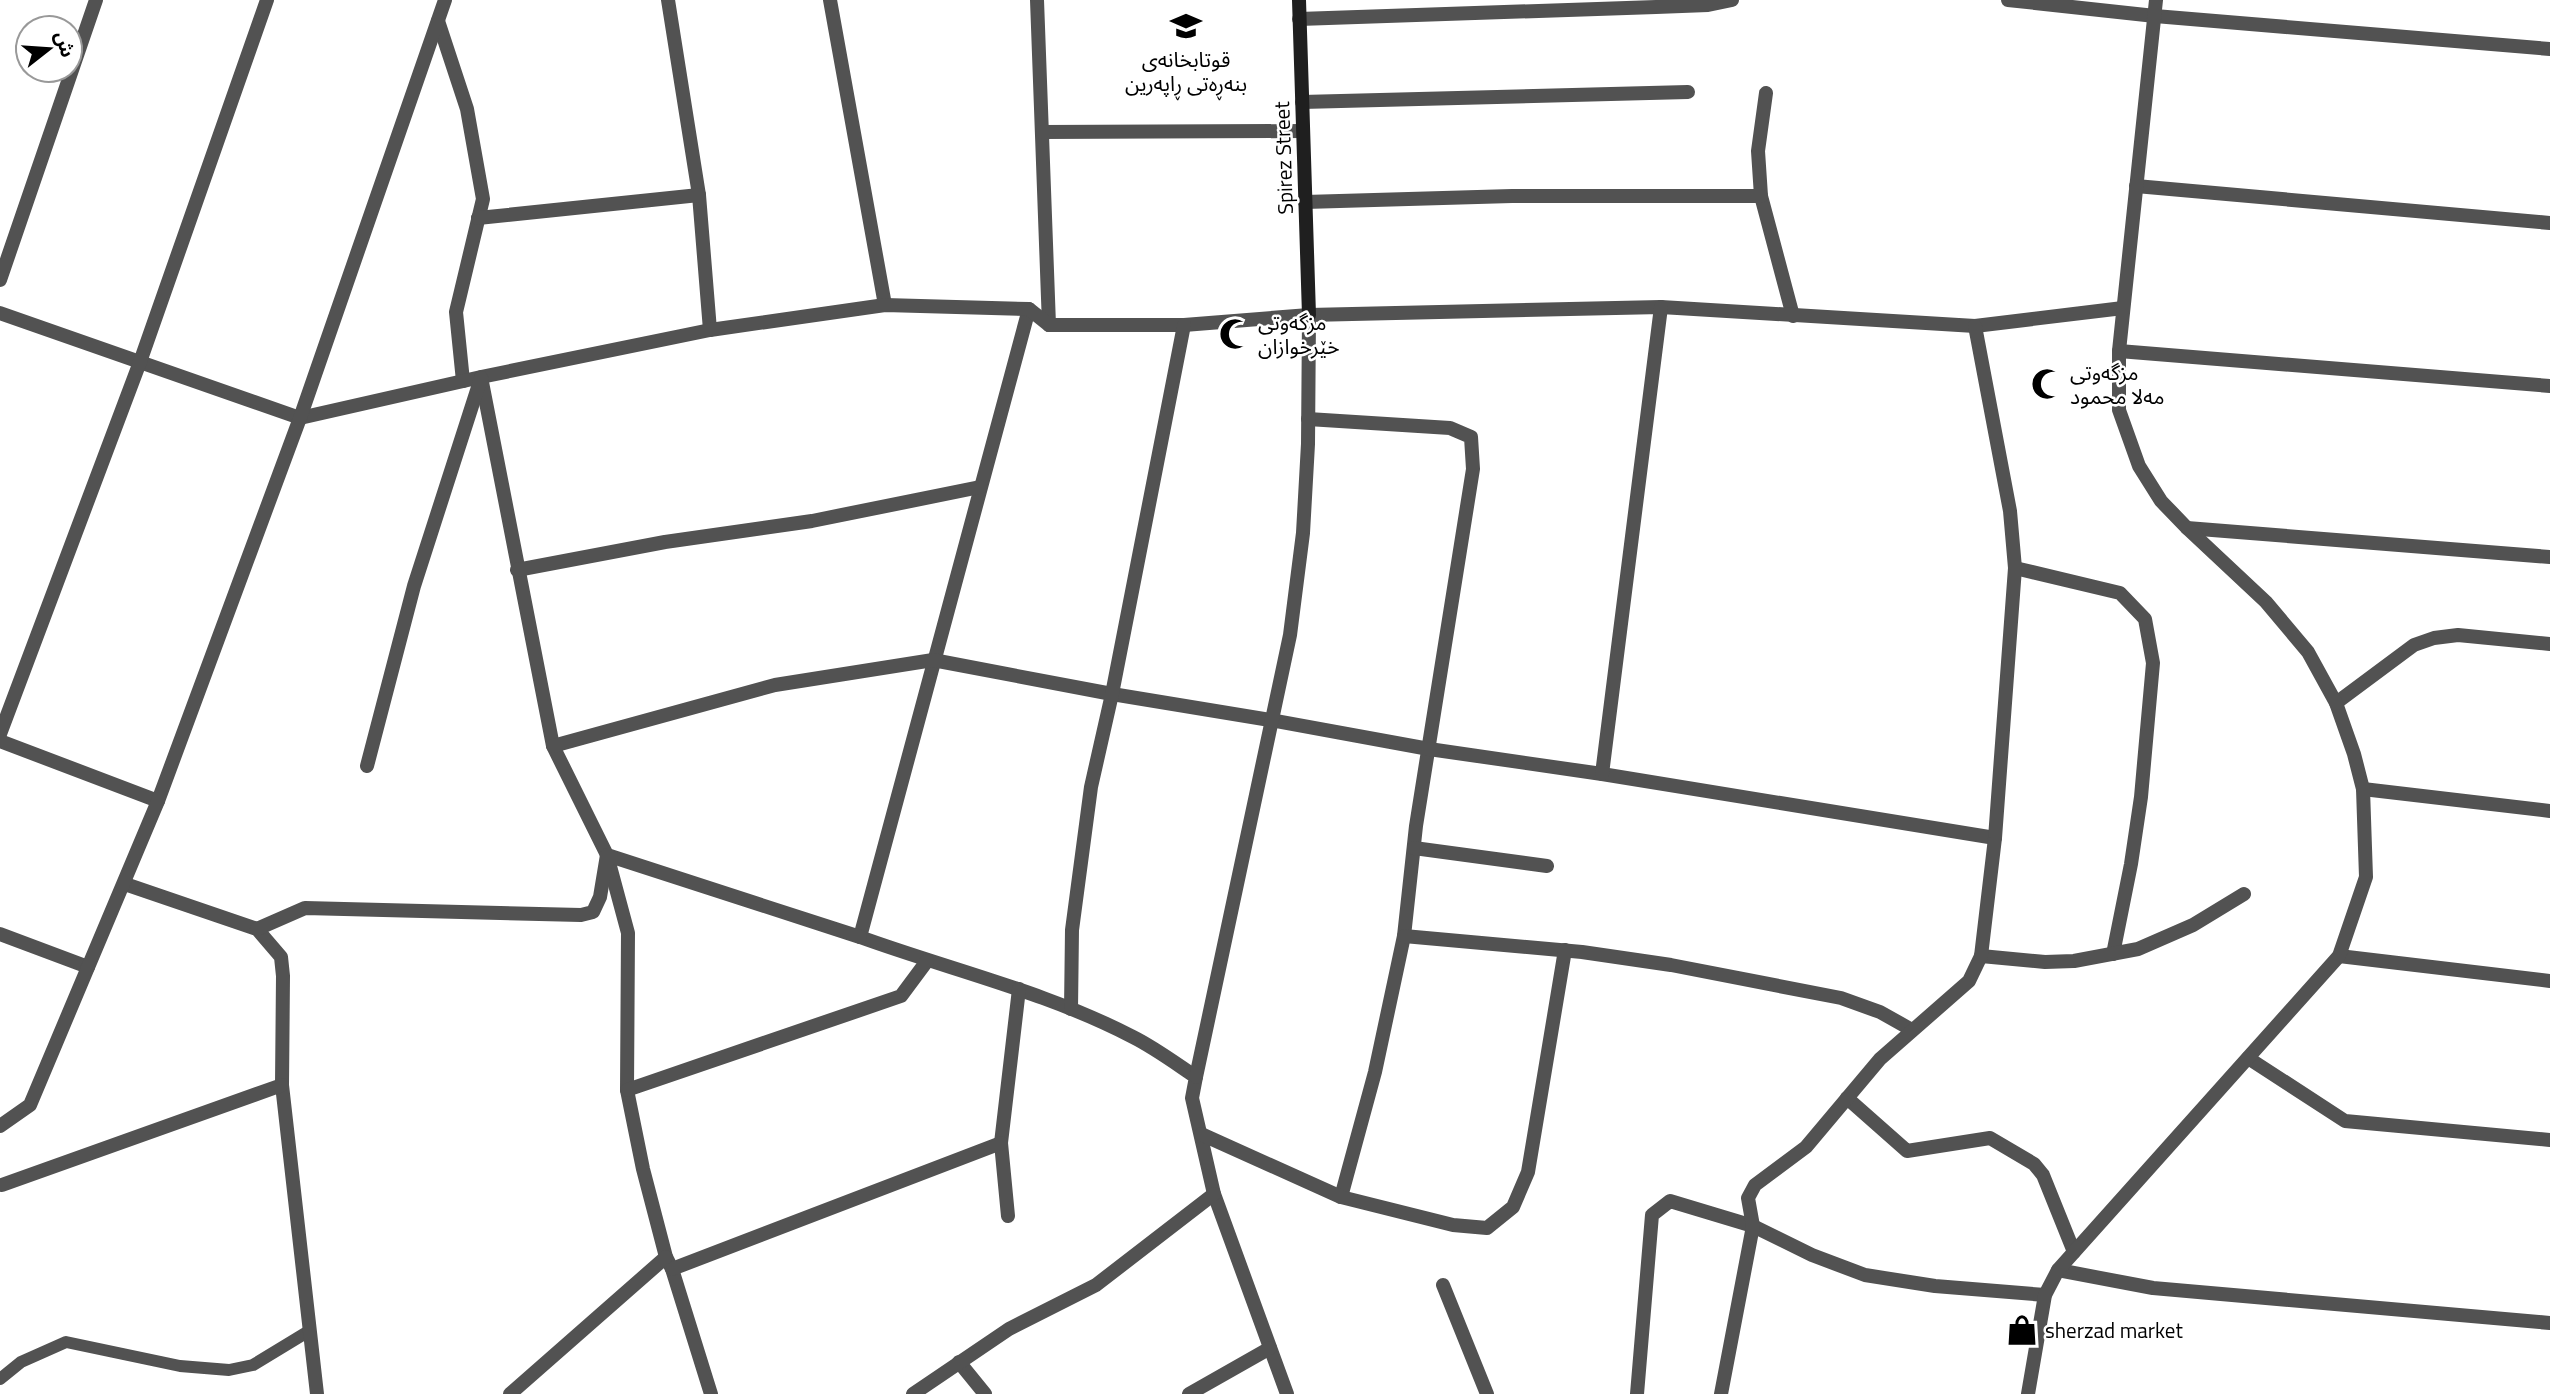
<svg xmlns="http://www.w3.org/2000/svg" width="2550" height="1394" font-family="'Titillium Web','Noto Sans Arabic',sans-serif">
<rect width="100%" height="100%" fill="#fff"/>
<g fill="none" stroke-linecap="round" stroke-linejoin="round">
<!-- service -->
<polyline stroke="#525252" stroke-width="12" points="0,1379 21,1362 66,1342 180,1366 229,1370 253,1365 309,1331"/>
<!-- minor -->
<g stroke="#525252" stroke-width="14">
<polyline points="668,0 699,195 710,330"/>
<polyline points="830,0 885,305"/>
<polyline points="1037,0 1049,325"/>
<polyline points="2008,0 2155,16 2550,49"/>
<polyline points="1299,19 1656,7 1708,5 1732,0"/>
<polyline points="438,21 467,109 483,199 456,312 463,381"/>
<polyline points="1766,93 1758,151 1761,196 1793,316"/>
<polyline points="1302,102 1688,92"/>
<polyline points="1042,132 1303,131"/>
<polyline points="2136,186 2550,223"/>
<polyline points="1305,202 1512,196 1761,196"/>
<polyline points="478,218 699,195"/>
<polyline points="0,280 96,0"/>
<path d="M1029 309 860 937C951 970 1047 992 1133 1037 1155 1048 1175 1063 1196 1077L1192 1098 1214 1194 1287 1394"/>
<polyline points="0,313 300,418 481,377 710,330 885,305 1029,309 1049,325 1184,325 1309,315 1661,307 1975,326 2123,308"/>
<polyline points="2119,351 2550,386"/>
<polyline points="481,377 553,746 607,855 628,933 627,1090 643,1169 666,1257 672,1269 711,1394"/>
<polyline points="1308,419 1450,428 1471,437 1473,469 1416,826 1404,936 1375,1072 1341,1197"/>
<polyline points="2187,528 2550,557"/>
<polyline points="2015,568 2120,593 2145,619 2153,663 2141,797 2131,864 2113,954"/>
<polyline points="517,570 665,542 812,521 980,487"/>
<polyline points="2336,703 2414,645 2434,638 2458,635 2550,644"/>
<polyline points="0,734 140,362 267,0"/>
<polyline points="0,741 158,801"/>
<polyline points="553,746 775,685 933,660 1112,694 1270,720 1429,749 1602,774 1995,838"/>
<polyline points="367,766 414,586 481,378"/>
<polyline points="1602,774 1661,307"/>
<polyline points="2363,789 2550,811"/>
<polyline points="1414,848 1547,866"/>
<polyline points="125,884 257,929 281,957 283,976 282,1085 317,1394"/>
<polyline points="257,929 305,908 581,915 593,912 600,897 607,855 860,937"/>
<polyline points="0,934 88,967"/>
<polyline points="1404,936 1582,952 1671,965 1841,998 1880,1012 1912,1030"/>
<polyline points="1981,956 2045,962 2074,961 2138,949 2193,925 2244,894"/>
<polyline points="2339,956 2550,981"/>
<polyline points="1071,1009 1072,930 1091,787 1112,694 1184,325"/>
<polyline points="2248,1058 2345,1121 2550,1140"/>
<polyline points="1196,1077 1290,635 1303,533 1308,444 1309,315"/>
<polyline points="627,1090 901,996 927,961"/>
<polyline points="1847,1098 1907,1151 1990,1138 2034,1164 2043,1175 2074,1252"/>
<polyline points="0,1126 30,1105 158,801 300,418 445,0"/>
<polyline points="1201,1134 1341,1197 1453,1225 1487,1228 1513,1207 1528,1172 1565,950"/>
<polyline points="2,1185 282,1085"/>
<polyline points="1008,1216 1001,1143 1019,989"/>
<polyline points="672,1269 1001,1143"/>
<polyline points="2058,1270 2153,1288 2550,1323"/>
<polyline points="1443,1285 1487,1394"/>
<polyline points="959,1362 985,1394"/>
<polyline points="510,1394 666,1257"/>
<polyline points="913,1394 1009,1329 1096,1285 1214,1194"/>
<polyline points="1189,1394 1270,1348"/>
<polyline points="1637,1394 1652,1215 1670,1201 1753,1226 1812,1255 1865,1275 1935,1286 2045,1295"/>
<polyline points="1721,1394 1753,1226 1748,1198 1755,1185 1806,1147 1880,1059 1969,981 1981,956 1995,838 2015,568 2010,511 1975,326"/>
</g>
<!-- tertiary -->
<polyline stroke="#525252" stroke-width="14" points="2028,1394 2045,1295 2058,1270 2339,956 2366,877 2363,789 2354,754 2336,703 2308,652 2266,602 2187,528 2161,501 2139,466 2119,410 2119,351 2156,0"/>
<!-- secondary -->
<polyline stroke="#1f1f1f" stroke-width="14" points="1299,0 1309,315"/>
</g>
<!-- icons -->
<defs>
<symbol id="school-bare" viewBox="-9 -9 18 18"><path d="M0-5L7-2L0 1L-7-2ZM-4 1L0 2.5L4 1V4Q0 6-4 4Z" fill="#000" stroke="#fff" stroke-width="2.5" paint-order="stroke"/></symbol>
<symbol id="mosque-bare" viewBox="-9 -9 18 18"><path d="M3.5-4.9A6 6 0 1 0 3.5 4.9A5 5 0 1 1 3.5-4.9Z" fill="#000" stroke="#fff" stroke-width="2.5" paint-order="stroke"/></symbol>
<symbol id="shop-bare" viewBox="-9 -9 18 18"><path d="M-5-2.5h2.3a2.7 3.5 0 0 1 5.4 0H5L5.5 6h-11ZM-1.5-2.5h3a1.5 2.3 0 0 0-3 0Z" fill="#000" stroke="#fff" stroke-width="2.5" paint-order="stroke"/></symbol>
</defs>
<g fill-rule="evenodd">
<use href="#school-bare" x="1164" y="4" width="44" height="44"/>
<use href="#mosque-bare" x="1213" y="312" width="44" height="44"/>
<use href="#mosque-bare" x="2025" y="362" width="44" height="44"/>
<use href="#shop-bare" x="2000" y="1308" width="44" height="44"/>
</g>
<g text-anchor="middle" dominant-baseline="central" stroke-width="5" stroke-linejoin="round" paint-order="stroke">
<!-- poi labels -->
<g font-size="21" fill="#000" stroke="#fff" text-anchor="start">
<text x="1186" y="59" text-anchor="middle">قوتابخانەی<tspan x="1186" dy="24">بنەڕەتی ڕاپەرین</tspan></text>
<text x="1258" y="322">مزگەوتی<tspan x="1258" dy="24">خێرخوازان</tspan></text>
<text x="2070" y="372">مزگه‌وتی<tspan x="2070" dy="24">مه‌لا محمود</tspan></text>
<text x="2045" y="1330">sherzad market</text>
</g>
<!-- street labels -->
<g font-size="21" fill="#000" stroke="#fff">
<text transform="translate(1283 158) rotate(-92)">Spirez Street</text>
</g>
</g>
<!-- north arrow -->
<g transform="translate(49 49) rotate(73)"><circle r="33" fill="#ffffff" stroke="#999999" stroke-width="2"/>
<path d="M0-5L12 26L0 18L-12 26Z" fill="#000000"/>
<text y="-10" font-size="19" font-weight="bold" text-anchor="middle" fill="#000000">ش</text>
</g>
</svg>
